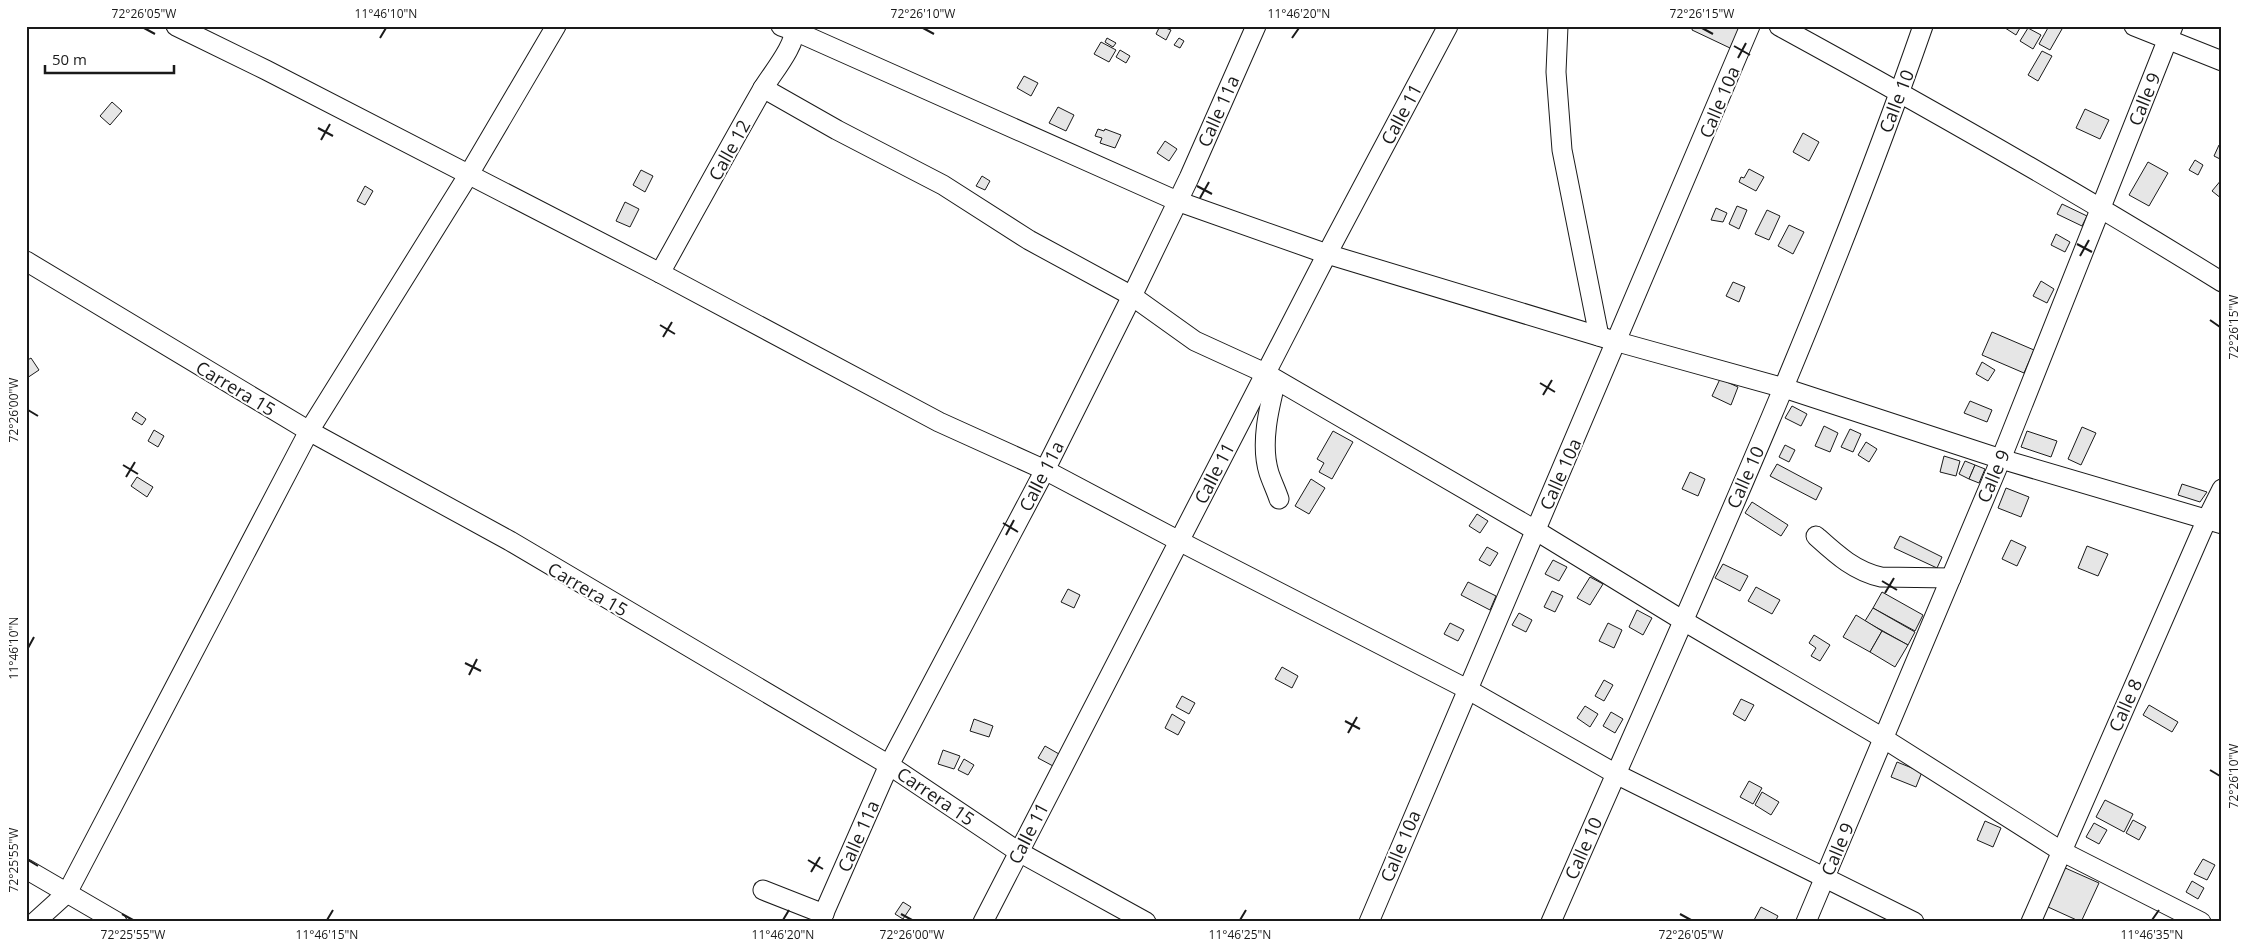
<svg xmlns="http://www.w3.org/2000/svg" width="2248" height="948" font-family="'Open Sans',sans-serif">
<rect width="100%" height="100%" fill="#fff"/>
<!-- building -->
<g fill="#e6e6e6" stroke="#1a1a1a">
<polygon points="1160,26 1171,30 1166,40 1156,34"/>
<polygon points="1693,26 1741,26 1730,48 1692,30"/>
<polygon points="2002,26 2021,26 2016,35"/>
<polygon points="2049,26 2057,26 2062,29 2050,50 2039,44"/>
<polygon points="2028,28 2041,35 2033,49 2020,41"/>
<polygon points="1107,38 1116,43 1113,47 1105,42"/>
<polygon points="1179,38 1184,41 1180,48 1174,45"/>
<polygon points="1101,42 1116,50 1109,62 1094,54"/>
<polygon points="1120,50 1130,56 1126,63 1116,57"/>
<polygon points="2042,51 2052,56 2038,81 2028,75"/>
<polygon points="1024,76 1038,83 1031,96 1017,88"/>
<polygon points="112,102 122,111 110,125 100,116"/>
<polygon points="1058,107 1074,115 1066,131 1049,123"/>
<polygon points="2085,109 2109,120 2100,139 2076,128"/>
<polygon points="1098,129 1104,131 1105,129 1121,135 1115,148 1100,143 1102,138 1095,136"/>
<polygon points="1803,133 1819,142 1809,161 1793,152"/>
<polygon points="1165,141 1177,149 1169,161 1157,153"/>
<polygon points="2219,145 2222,146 2222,160 2214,156"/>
<polygon points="2195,160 2203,165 2198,175 2189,170"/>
<polygon points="2148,162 2168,173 2149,206 2129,195"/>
<polygon points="1749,169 1764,177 1756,191 1739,182 1741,177 1744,178"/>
<polygon points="641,170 653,176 645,192 633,185"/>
<polygon points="982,176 990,181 985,190 976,186"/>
<polygon points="2222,179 2222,199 2212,191"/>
<polygon points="365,186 373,191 365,205 357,201"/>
<polygon points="625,202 639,209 630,227 616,221"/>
<polygon points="2062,204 2087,216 2082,226 2057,214"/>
<polygon points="1737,206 1747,210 1739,229 1729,224"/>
<polygon points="1716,208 1727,213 1723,222 1711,220"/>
<polygon points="1767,210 1780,216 1769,240 1755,234"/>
<polygon points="1789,225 1804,232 1793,254 1778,246"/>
<polygon points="2056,234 2070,242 2065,252 2051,245"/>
<polygon points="2041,281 2054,289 2047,303 2033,296"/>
<polygon points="1733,282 1745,287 1739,302 1726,296"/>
<polygon points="1992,332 2034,350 2024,373 1982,355"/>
<polygon points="31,358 39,370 27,378 26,361"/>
<polygon points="1982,362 1995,370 1988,381 1976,374"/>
<polygon points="1720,379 1738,387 1731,405 1712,396"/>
<polygon points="1970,401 1992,410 1987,422 1964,413"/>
<polygon points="1792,406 1807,414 1801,426 1785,418"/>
<polygon points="136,412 146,419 142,425 132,419"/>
<polygon points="1824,426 1838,433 1830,452 1815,446"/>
<polygon points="2082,427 2096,433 2081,465 2068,459"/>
<polygon points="1850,429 1861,434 1853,452 1841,447"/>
<polygon points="154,430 164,436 158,447 148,441"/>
<polygon points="1333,431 1353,442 1332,479 1319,472 1324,463 1317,459"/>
<polygon points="2027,431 2057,441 2051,457 2021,447"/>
<polygon points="1866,442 1877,449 1869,462 1858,455"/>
<polygon points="1785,445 1795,450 1789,462 1779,457"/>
<polygon points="1944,456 1960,461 1956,476 1940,472"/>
<polygon points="1965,461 1975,465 1969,479 1959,474"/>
<polygon points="1777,464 1822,488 1816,500 1770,476"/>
<polygon points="1975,465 1985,469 1979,483 1969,479"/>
<polygon points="1690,472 1705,479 1698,496 1682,489"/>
<polygon points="137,477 153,487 147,497 131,486"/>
<polygon points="1311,479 1325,488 1309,514 1295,506"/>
<polygon points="2182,484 2207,492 2200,502 2178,495"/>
<polygon points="2006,488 2029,497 2021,517 1998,508"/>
<polygon points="1752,502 1788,525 1781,536 1745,513"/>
<polygon points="1477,514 1488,521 1480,533 1469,526"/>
<polygon points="1900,536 1942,557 1937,568 1894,548"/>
<polygon points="2011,540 2026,547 2017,566 2002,559"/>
<polygon points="2087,546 2108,554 2098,576 2078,568"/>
<polygon points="1487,547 1498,553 1490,566 1479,560"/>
<polygon points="1553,560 1567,567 1559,581 1545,574"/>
<polygon points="1723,564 1748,576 1740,591 1715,578"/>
<polygon points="1590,577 1603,584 1590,605 1577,598"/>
<polygon points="1468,582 1496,596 1490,610 1461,595"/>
<polygon points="1756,587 1780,600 1772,614 1748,601"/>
<polygon points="1068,589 1080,595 1074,608 1061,602"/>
<polygon points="1552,591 1563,596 1555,612 1544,607"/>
<polygon points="1882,592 1923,615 1915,631 1873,608"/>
<polygon points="1873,608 1915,632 1908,645 1865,621"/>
<polygon points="1637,610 1652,618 1643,635 1629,627"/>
<polygon points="1519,613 1532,620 1526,632 1512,625"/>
<polygon points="1856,615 1882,631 1870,652 1843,637"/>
<polygon points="1450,623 1464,630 1458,641 1444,634"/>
<polygon points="1608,623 1622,630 1614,648 1599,641"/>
<polygon points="1882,631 1908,645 1895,667 1870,652"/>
<polygon points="1814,635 1830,645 1820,661 1811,656 1816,648 1809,643"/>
<polygon points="1282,667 1298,676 1292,688 1275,679"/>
<polygon points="1604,680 1613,685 1604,701 1595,696"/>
<polygon points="1182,696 1195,703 1189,714 1176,707"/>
<polygon points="1741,699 1754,705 1745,721 1733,714"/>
<polygon points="2149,705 2178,722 2172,732 2143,715"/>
<polygon points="1585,706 1598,714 1590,727 1577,718"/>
<polygon points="1611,712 1623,719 1615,733 1603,726"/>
<polygon points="1172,714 1185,722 1178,735 1165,728"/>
<polygon points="974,719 993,726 989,737 970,731"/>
<polygon points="1045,746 1059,754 1053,766 1038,758"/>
<polygon points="943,750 960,756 954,769 938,764"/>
<polygon points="964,759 974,765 968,775 958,770"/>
<polygon points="1897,762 1922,772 1916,787 1891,777"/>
<polygon points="1749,781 1762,788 1753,804 1740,797"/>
<polygon points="1762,792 1779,802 1771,815 1755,805"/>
<polygon points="2105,800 2133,814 2124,832 2096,817"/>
<polygon points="2133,820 2146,827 2139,840 2126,833"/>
<polygon points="1985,821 2001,828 1993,847 1977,840"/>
<polygon points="2094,823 2107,830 2099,844 2086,837"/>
<polygon points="2203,859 2215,865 2207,880 2194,874"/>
<polygon points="2063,867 2099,883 2081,922 2048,907"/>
<polygon points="2192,881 2204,888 2198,899 2186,892"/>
<polygon points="903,902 911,907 903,919 895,914"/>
<polygon points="1761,907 1778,916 1775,922 1753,922"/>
</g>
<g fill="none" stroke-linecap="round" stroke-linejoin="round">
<defs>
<g id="minor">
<polyline points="176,26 266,70 660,273 939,422 1045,470 1179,541 1467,689 1616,774 1914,922"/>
<polyline points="781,26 795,31 1177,201 1327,254 1618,342 1784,388 2001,459 2222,524"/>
<polyline points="1558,26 1556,72 1562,150 1599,336"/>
<path d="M1779 26C1929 108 2077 192 2222 282"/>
<polyline points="2134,26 2222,61"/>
<polyline points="763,88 837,130 943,185 1029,240 1132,296 1195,341 1265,373 1535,530 1682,620 1883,738 2061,851 2201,922"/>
<polyline points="26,261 309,431 510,541 889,765 1019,852 1146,922"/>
<path d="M660 273C694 212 727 151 762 90 772 73 796 46 795 26"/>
<path d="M1276 380C1269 408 1260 444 1269 473 1272 482 1276 490 1279 499"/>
<path d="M1816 536C1836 554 1854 571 1881 577L1951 578"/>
<polyline points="26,869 117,922"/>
<polyline points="763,890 824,914"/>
<polyline points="35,922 67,893 309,431 469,174 556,26"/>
<polyline points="820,922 889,765 1045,470 1132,296 1189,178 1256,26"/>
<polyline points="983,922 1327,254 1448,26"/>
<polyline points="1369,922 1750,26"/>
<path d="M1551 922C1680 626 1817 331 1923 26"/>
<polyline points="1806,922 2001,459 2173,26"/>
<polyline points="2031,922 2207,519 2222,489"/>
</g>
</defs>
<!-- minor casing -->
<use href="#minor" stroke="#1a1a1a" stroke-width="21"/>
<!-- minor -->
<use href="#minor" stroke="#fff" stroke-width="19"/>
</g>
<!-- ticks -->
<path fill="none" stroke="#1a1a1a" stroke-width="2" d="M144 28 155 34M923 28 934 34M1702 28 1713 34M380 38 386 28M1292 38 1299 28M1734 46 1750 55M1738 58 1746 43M318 128 333 136M321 140 330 124M1197 186 1212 194M1200 198 1209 182M2077 244 2092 252M2080 256 2089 240M2210 320 2220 327M660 325 675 334M663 337 672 322M1540 383 1555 392M1543 395 1552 380M28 410 38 416M123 465 138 474M126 477 135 462M1003 523 1018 532M1006 535 1014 520M1882 581 1897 590M1885 593 1894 578M28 648 34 637M465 663 481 671M469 675 477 659M1345 721 1360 729M1348 733 1357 717M2210 770 2220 776M28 860 38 866M808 860 823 869M811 872 820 857M122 914 133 920M901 914 912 920M1680 914 1691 920M327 920 333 910M783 920 789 910M1240 920 1246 910M2152 920 2159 910"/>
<g text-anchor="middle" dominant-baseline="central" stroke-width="4" stroke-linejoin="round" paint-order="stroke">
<!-- street labels -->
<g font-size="18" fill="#1a1a1a" stroke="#fff">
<text transform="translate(2144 99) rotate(-68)">Calle 9</text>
<text transform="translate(1896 101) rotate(-69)">Calle 10</text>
<text transform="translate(1719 102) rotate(-67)">Calle 10a</text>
<text transform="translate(1218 111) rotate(-66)">Calle 11a</text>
<text transform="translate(1401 114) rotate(-62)">Calle 11</text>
<text transform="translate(729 150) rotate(-61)">Calle 12</text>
<text transform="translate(236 388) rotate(31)">Carrera 15</text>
<text transform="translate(1214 473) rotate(-63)">Calle 11</text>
<text transform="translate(1560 474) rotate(-66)">Calle 10a</text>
<text transform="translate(1041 476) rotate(-63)">Calle 11a</text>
<text transform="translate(1993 476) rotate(-67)">Calle 9</text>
<text transform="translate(1745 477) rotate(-66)">Calle 10</text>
<text transform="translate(588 589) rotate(30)">Carrera 15</text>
<text transform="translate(2125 705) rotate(-66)">Calle 8</text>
<text transform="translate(936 796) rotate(34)">Carrera 15</text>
<text transform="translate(1028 833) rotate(-63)">Calle 11</text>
<text transform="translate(858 836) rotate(-66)">Calle 11a</text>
<text transform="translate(1400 846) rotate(-67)">Calle 10a</text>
<text transform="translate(1583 848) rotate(-66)">Calle 10</text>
<text transform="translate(1837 849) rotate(-67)">Calle 9</text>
</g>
</g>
<!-- border -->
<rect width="2248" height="948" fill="none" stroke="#ffffff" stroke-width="55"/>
<!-- scale -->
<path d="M45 65v8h129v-8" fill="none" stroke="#1a1a1a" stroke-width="2.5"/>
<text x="52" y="65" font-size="15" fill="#1a1a1a" stroke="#ffffff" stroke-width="4" paint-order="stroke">50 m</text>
<rect x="28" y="28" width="2192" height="892" fill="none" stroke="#1a1a1a" stroke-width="2"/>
<g font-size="12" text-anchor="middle" fill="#1a1a1a">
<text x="144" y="18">72°26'05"W</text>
<text x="386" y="18">11°46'10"N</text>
<text x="923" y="18">72°26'10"W</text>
<text x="1299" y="18">11°46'20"N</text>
<text x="1702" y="18">72°26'15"W</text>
<text transform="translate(2234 327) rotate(-90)" y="4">72°26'15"W</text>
<text transform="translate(14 410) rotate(-90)" y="4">72°26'00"W</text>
<text transform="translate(14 648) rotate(-90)" y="4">11°46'10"N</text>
<text transform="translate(2234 776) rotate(-90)" y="4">72°26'10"W</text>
<text transform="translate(14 860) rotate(-90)" y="4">72°25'55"W</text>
<text x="133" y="939">72°25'55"W</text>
<text x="327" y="939">11°46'15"N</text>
<text x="783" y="939">11°46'20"N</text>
<text x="912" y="939">72°26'00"W</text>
<text x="1240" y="939">11°46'25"N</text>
<text x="1691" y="939">72°26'05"W</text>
<text x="2152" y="939">11°46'35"N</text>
</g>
</svg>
